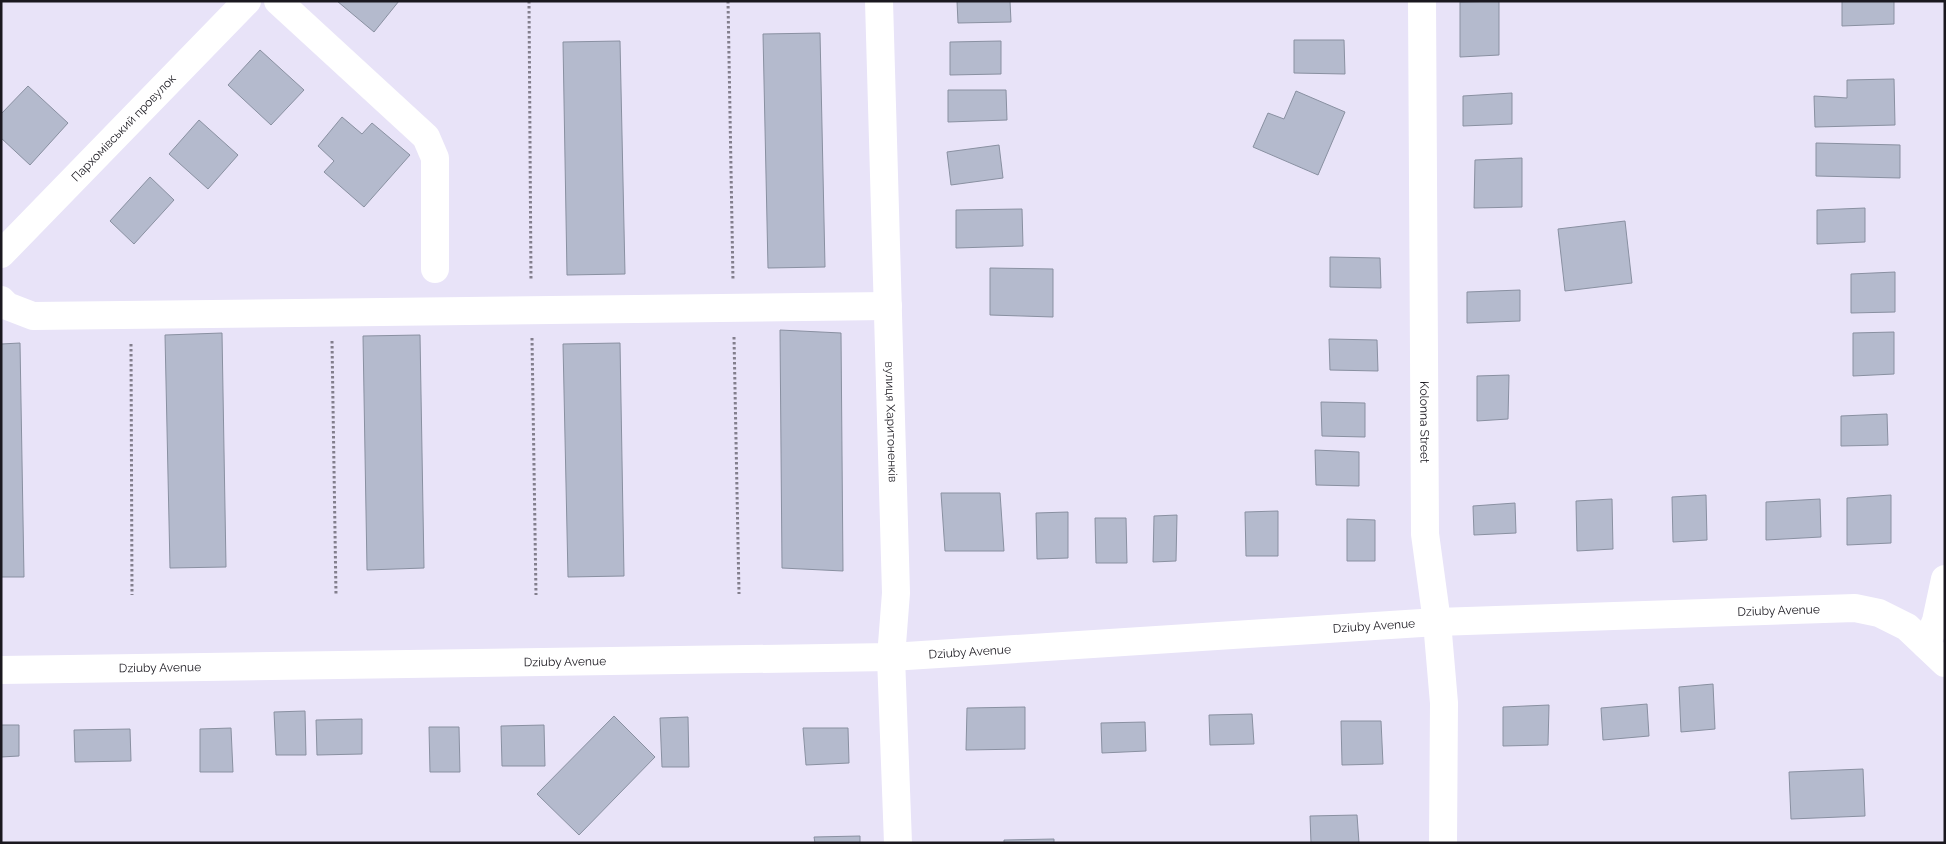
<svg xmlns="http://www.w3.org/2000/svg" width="1946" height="844" font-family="Raleway,sans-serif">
<rect width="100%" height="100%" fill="#e8e3f8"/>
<!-- building -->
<g fill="#b4bacd" stroke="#8990a1">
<polygon points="337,1 399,1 374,32"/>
<polygon points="957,1 1010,1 1011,22 958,23"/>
<polygon points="1499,1 1499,55 1460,57 1460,2"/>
<polygon points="1842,1 1894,1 1894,24 1842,26"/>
<polygon points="820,33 825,267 768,268 763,34"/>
<polygon points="1294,40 1344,40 1345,74 1294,73"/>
<polygon points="620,41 625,274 567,275 563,42"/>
<polygon points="1001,41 1001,74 950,75 950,42"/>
<polygon points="260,50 304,90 271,125 228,85"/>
<polygon points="1894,79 1895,125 1815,127 1814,96 1847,98 1847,80"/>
<polygon points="28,86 68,123 30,165 1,138 1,114"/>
<polygon points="948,90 1006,90 1007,120 948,122"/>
<polygon points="1296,91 1345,112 1318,175 1253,147 1268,113 1284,119"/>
<polygon points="1512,93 1512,124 1463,126 1463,96"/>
<polygon points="342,117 362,134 372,123 410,155 364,207 324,172 334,161 318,146"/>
<polygon points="199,120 238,155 208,189 169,154"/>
<polygon points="1816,143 1900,145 1900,178 1816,176"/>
<polygon points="999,145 1003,178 951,185 947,152"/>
<polygon points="1522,158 1522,207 1474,208 1475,160"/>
<polygon points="150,177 174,200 134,244 110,221"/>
<polygon points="1865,208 1865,242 1817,244 1817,210"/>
<polygon points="1022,209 1023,246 956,248 956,210"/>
<polygon points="1625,221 1632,283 1565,291 1558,229"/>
<polygon points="1330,257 1380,258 1381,288 1330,287"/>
<polygon points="990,268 1053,269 1053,317 990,315"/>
<polygon points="1895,272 1895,312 1851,313 1851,274"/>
<polygon points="1520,290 1520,321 1467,323 1467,292"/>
<polygon points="780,330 841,333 843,571 782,568"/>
<polygon points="1894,332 1894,374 1853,376 1853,333"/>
<polygon points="222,333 226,567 170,568 165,335"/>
<polygon points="420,335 424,568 367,570 363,336"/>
<polygon points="1329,339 1377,340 1378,371 1330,370"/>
<polygon points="20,343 24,577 1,577 1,344"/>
<polygon points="620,343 624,576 568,577 563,344"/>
<polygon points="1509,375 1508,419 1477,421 1477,376"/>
<polygon points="1321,402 1365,403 1365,437 1322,436"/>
<polygon points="1887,414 1888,445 1841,446 1841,416"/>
<polygon points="1315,450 1359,452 1359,486 1316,485"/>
<polygon points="941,493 1000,493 1004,551 945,551"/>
<polygon points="1706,495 1707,540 1673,542 1672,497"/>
<polygon points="1891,495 1891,543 1847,545 1847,498"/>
<polygon points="1612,499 1613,549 1577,551 1576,501"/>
<polygon points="1820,499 1821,537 1766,540 1766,502"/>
<polygon points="1515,503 1516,533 1474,535 1473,506"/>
<polygon points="1278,511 1278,556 1246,556 1245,512"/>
<polygon points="1068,512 1068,558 1037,559 1036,513"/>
<polygon points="1177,515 1176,561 1153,562 1154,516"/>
<polygon points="1095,518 1126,518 1127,563 1096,563"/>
<polygon points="1347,519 1375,520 1375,561 1347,561"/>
<polygon points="1713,684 1715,729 1681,732 1679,687"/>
<polygon points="1647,704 1649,736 1603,740 1601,708"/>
<polygon points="1549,705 1548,745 1503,746 1503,707"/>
<polygon points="1025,707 1025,749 966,750 967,708"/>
<polygon points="305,711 306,755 276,755 274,712"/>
<polygon points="1252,714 1254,744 1210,745 1209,715"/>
<polygon points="614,716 655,757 579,835 537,794"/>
<polygon points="688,717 689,767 662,767 660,718"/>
<polygon points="362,719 362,754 317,755 316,720"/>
<polygon points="1341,721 1381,721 1383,764 1342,765"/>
<polygon points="1145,722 1146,751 1102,753 1101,723"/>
<polygon points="1,725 19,725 19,756 1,757"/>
<polygon points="544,725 545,766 502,766 501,726"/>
<polygon points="429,727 459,727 460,772 430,772"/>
<polygon points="231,728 233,772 200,772 200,729"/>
<polygon points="803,728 848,728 849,763 806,765"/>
<polygon points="130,729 131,761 75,762 74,730"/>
<polygon points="1863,769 1865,816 1791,819 1789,772"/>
<polygon points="1357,815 1359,843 1311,843 1310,816"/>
<polygon points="860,836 860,843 815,843 814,837"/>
<polygon points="1054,839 1054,843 1004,843 1004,840"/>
</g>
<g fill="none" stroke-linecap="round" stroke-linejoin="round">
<!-- path -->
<g stroke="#827e8c" stroke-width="3" stroke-dasharray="2.5 2.5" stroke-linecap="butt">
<polyline points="529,1 531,281"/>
<polyline points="728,1 733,281"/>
<polyline points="734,337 739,594"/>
<polyline points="532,338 536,595"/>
<polyline points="332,341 336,595"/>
<polyline points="131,344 132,595"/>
</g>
<!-- minor -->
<g stroke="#fff" stroke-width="28">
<polyline points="278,1 426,137 435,158 435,269"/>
<path id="s1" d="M879 1 896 593 891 657 898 843"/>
<path id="s2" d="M1422 1 1425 534 1437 622 1444 703 1443 843"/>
<path id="s3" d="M1 254 247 1"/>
<polyline points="1,300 7,306 33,316 888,306"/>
<polyline points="1926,645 1936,621 1945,579"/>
<path id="s4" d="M1 670 891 657 1437 622 1855 608 1879 613 1907 627 1945 663"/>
</g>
</g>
<g text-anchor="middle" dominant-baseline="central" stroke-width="4.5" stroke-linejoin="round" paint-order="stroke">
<!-- street labels -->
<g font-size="12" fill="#1a181f" stroke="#fff">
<text stroke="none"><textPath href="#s3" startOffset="176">Пархомівський провулок</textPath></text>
<text stroke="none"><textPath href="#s1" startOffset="421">вулиця Харитоненків</textPath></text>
<text stroke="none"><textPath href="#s2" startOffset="421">Kolonna Street</textPath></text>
<text stroke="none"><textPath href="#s4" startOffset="1779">Dziuby Avenue</textPath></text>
<text stroke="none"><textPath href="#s4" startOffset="1374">Dziuby Avenue</textPath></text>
<text stroke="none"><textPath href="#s4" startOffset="969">Dziuby Avenue</textPath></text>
<text stroke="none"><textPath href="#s4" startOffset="564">Dziuby Avenue</textPath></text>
<text stroke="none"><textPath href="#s4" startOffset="159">Dziuby Avenue</textPath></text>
</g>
</g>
<!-- border -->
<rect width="1946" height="844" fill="none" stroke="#1a181f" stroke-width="5"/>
</svg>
